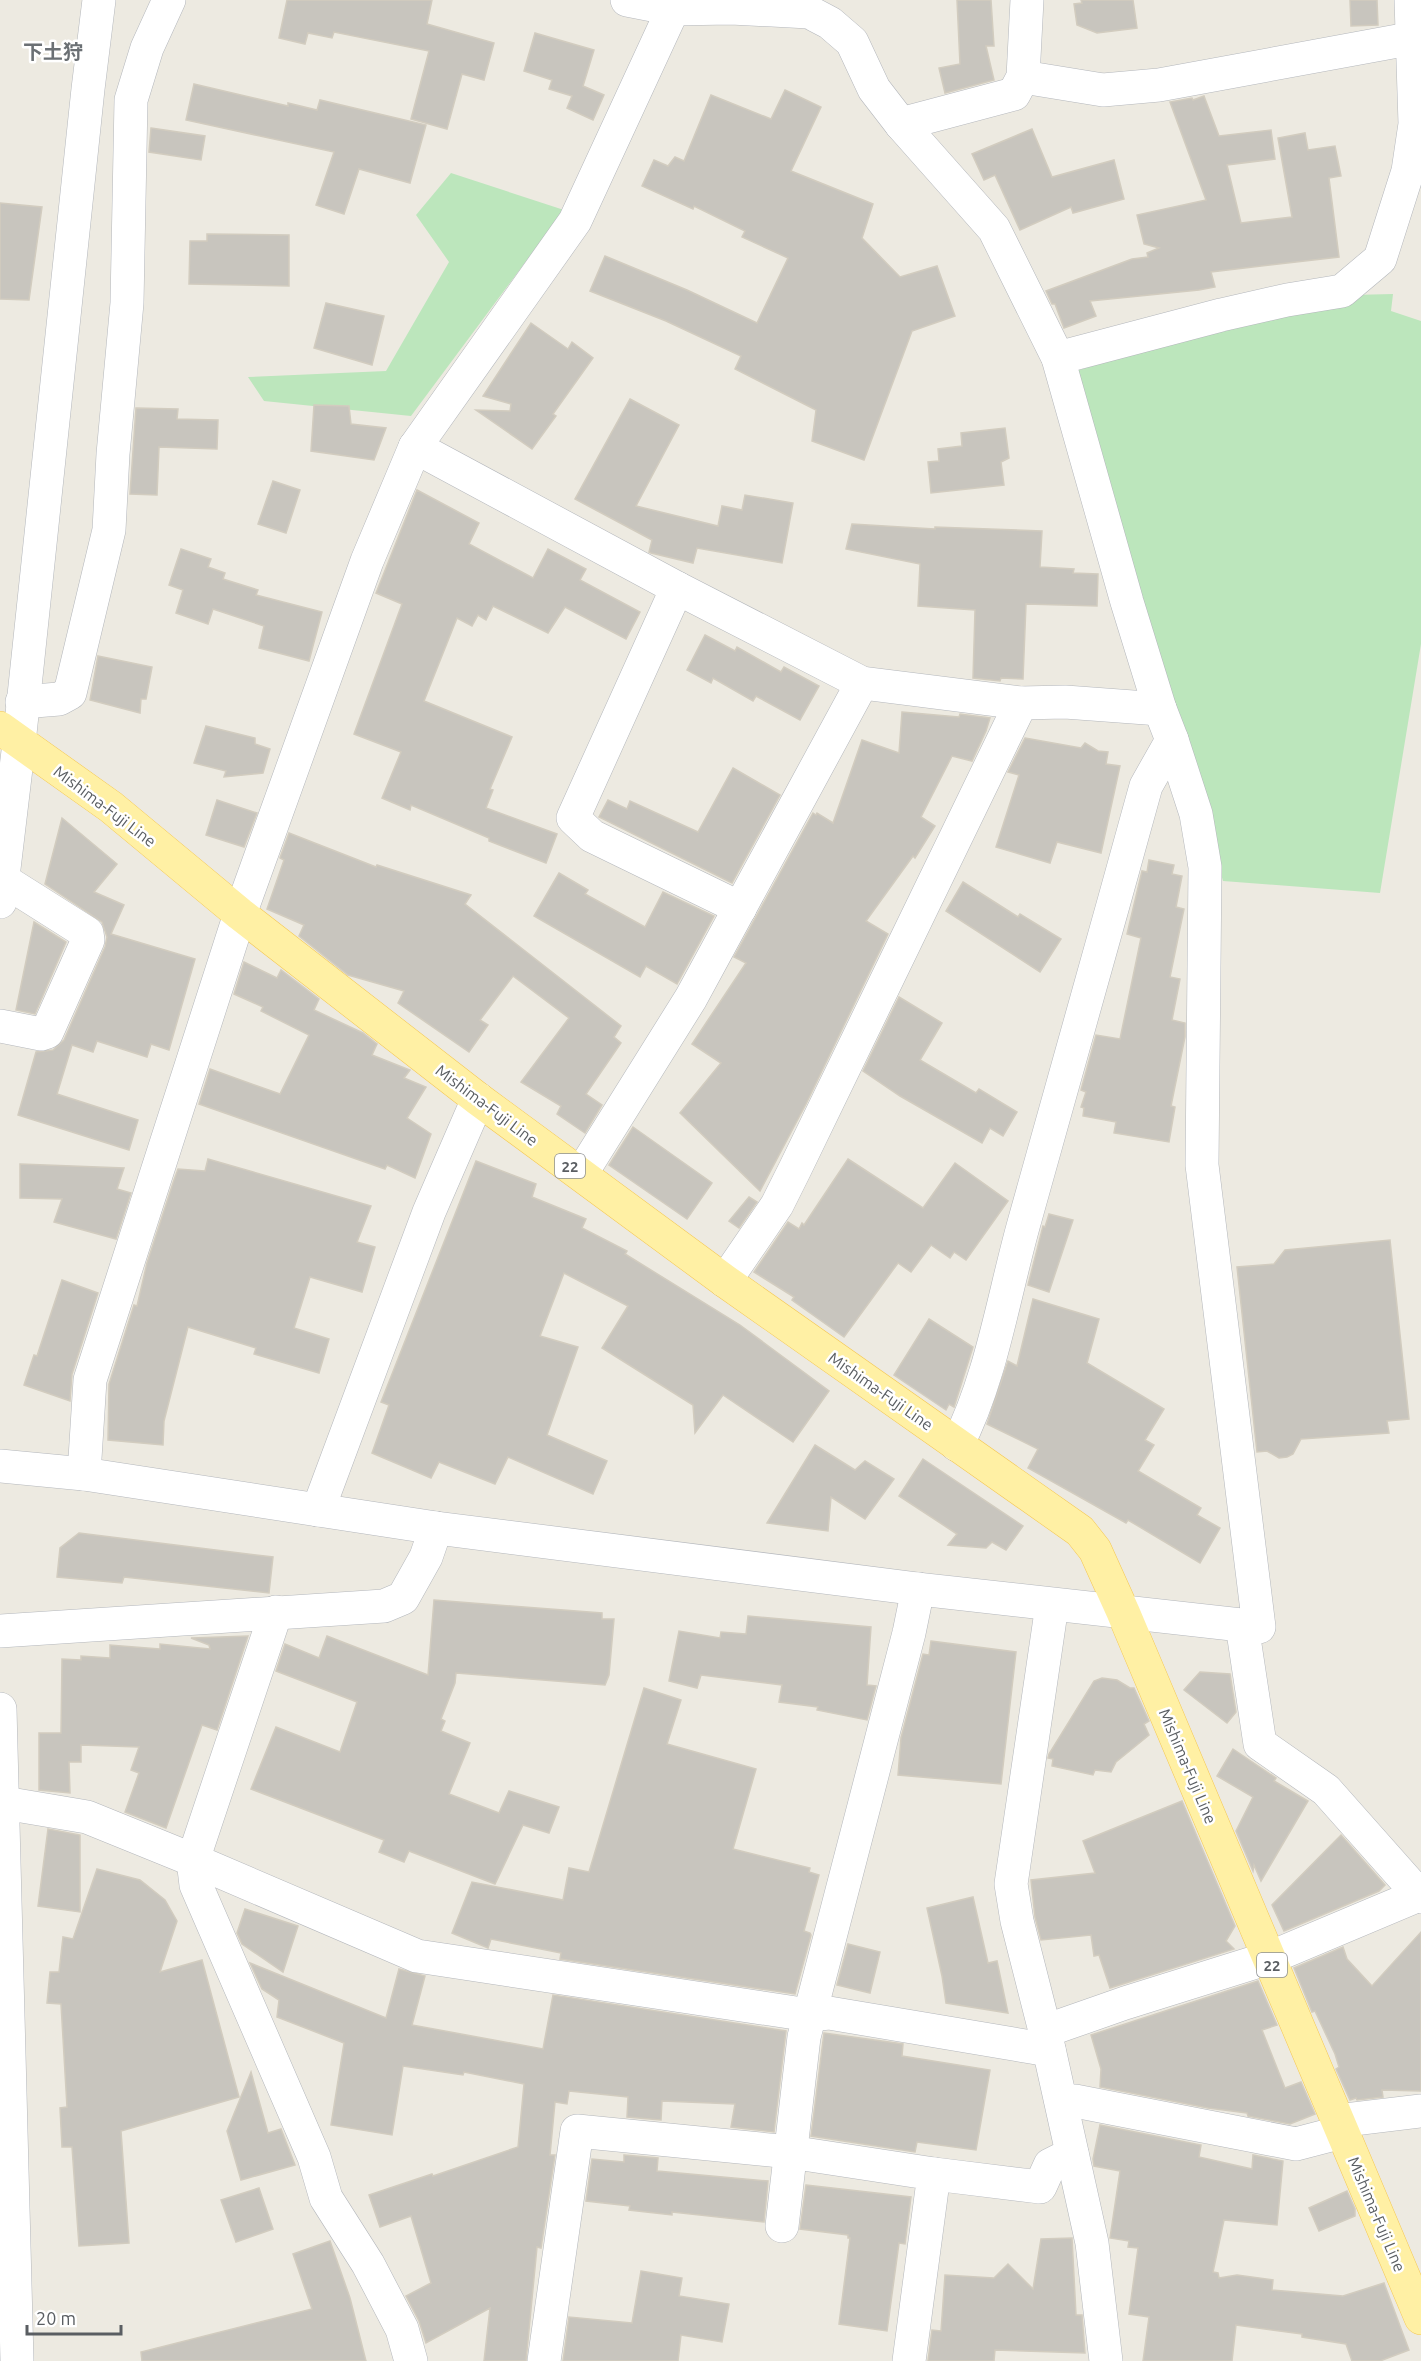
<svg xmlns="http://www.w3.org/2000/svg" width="1421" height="2361" font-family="Ubuntu,'Noto Sans JP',sans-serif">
<rect width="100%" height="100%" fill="#edeae1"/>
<!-- green -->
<g fill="#bce6bc">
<polygon points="451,173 564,210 411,416 264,401 248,377 386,371 449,262 416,215"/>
<polygon points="1393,294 1391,311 1421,321 1421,644 1380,893 1223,881 1073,372 1311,296"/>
</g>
<!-- building -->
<g fill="#c8c5be" stroke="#d2ccbf" stroke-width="1.5">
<polygon points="287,0 432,0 427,24 494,43 484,80 462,74 447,129 411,119 429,51 334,32 332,38 308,33 305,44 279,38"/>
<polygon points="957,0 991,0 994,46 986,46 994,80 945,93 939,68 960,64"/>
<polygon points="1081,0 1133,0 1137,28 1097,33 1077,25 1074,4 1082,3"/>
<polygon points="1350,0 1377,0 1378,25 1351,26"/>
<polygon points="535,33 594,50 583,86 604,95 593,120 567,108 572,96 549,89 552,80 524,71"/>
<polygon points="194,84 288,106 288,103 317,110 320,100 426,125 410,183 359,169 344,214 316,205 334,152 186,120"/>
<polygon points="785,90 821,107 791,171 873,204 862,238 900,277 937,266 955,316 912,331 864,460 812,441 816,410 735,369 741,356 666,321 590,291 605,256 687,290 757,323 788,258 742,237 745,231 694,206 693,209 642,186 654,160 668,166 675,157 684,161 711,95 771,119"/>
<polygon points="1204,96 1219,136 1271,130 1275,159 1227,165 1241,223 1292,217 1278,138 1305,133 1308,150 1335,146 1341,176 1329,178 1339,257 1211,272 1215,287 1199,290 1090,301 1096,316 1064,328 1055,304 1052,304 1046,291 1132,259 1148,257 1147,253 1159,248 1144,244 1137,215 1206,200 1170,102 1192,98 1193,100"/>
<polygon points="151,128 205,136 201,160 149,152"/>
<polygon points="1032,129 1052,177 1114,160 1124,199 1073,213 1071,207 1020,230 995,175 984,180 972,154"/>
<polygon points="0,203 42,207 29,300 0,299"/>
<polygon points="207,234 289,235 289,286 189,284 190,241 207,241"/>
<polygon points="326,303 384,316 372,365 314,348"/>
<polygon points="531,323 568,349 572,342 593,358 553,414 556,416 532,449 476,410 510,411 511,404 483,396"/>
<polygon points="630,399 679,425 636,506 718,526 722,506 742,510 745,495 793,503 782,563 697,548 693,563 651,553 649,552 652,540 575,499"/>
<polygon points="314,405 349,406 351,424 386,428 374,460 311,451"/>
<polygon points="136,408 178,409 177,419 218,420 217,449 159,447 157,495 130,494"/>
<polygon points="1005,428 1009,458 1001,462 1004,485 931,493 928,462 939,461 938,449 962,446 961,433"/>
<polygon points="273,481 300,490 286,533 258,524"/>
<polygon points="417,490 479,523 469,544 533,578 548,549 586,569 580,580 640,612 626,639 565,607 548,633 493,606 486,620 478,615 472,626 457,618 424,701 512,737 490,789 493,790 486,808 557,834 546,863 489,841 489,838 411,805 410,810 382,798 401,752 354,734 402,604 376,593"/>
<polygon points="852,524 935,529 935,527 1042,531 1040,567 1074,569 1073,573 1098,574 1097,606 1026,604 1023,679 1001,678 1000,681 973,678 975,610 918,606 920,564 846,549"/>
<polygon points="181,549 211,559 208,567 225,573 223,579 258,590 256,595 322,612 309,661 259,648 264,626 213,609 208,624 176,613 183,590 169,585"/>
<polygon points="705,635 735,651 737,647 781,672 784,667 819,686 800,720 756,696 753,701 713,678 711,683 687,670"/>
<polygon points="98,656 152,667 146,699 141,699 140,713 90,700"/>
<polygon points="902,712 959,717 960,714 990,718 986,731 972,761 952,756 921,817 935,826 915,858 913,856 866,921 888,934 806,1104 760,1191 680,1113 721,1063 692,1044 746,963 734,957 813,813 816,815 817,813 833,823 862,740 899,753"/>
<polygon points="206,726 255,738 255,744 270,749 263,773 224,777 226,771 194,763"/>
<polygon points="1025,738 1081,748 1085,743 1098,751 1108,752 1106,764 1120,766 1101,853 1057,842 1050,863 996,847 1019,775 1008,772"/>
<polygon points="733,768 780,795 732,883 599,817 608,800 627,809 630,801 698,832"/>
<polygon points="217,800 257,813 244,847 206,835"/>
<polygon points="62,818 117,864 94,892 124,905 111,934 195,959 169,1050 151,1044 147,1057 97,1041 93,1052 72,1045 57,1094 138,1120 129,1150 18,1115 36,1052 53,1050 64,1040 105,947 107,937 102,922 45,884"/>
<polygon points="289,833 376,867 377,865 471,895 465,904 621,1026 614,1037 621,1043 586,1094 602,1105 585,1133 557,1114 561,1106 521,1082 569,1018 513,976 480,1020 488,1025 469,1052 398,1003 404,991 348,975 299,936 304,925 267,909 284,860 280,858"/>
<polygon points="1149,860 1174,865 1172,874 1182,876 1176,907 1184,909 1170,977 1180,979 1172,1020 1185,1023 1185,1037 1171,1106 1175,1107 1169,1142 1114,1133 1116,1122 1083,1116 1084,1108 1081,1107 1086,1092 1081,1090 1096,1035 1120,1039 1141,938 1127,934 1142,871 1147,872"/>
<polygon points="559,873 588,890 585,894 645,927 663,892 714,916 677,984 646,966 640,977 534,916"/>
<polygon points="963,882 1018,917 1020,914 1061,939 1040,972 946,911"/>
<polygon points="34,922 66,942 35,1014 16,1010"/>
<polygon points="244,962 277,978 281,970 319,999 314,1010 363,1033 377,1044 372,1055 410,1070 404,1078 426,1087 407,1118 431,1134 415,1178 387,1165 385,1169 199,1104 210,1069 280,1094 309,1035 261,1011 263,1007 234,994"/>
<polygon points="899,997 942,1023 920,1060 976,1093 979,1089 1017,1112 1003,1136 990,1128 982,1143 900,1096 863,1071"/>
<polygon points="633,1127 712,1183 687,1219 609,1165"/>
<polygon points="208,1159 371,1206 357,1242 375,1247 362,1292 310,1277 294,1328 329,1339 319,1373 254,1354 256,1348 188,1327 164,1421 163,1445 108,1440 109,1384 134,1305 137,1306 147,1263 174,1180 178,1169 205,1171"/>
<polygon points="848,1159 923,1208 955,1163 1008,1201 966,1260 954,1252 950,1258 931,1245 911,1272 898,1263 844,1337 792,1300 794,1297 754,1272 788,1222 799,1229 802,1223 804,1225"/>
<polygon points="476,1161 536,1184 532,1197 586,1219 582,1228 627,1251 625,1254 740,1325 829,1391 793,1442 723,1395 695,1433 693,1405 602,1348 628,1306 564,1273 540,1336 578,1347 547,1435 607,1461 593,1494 508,1457 495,1484 439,1462 431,1478 372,1453 389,1405 381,1402"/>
<polygon points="20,1164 124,1168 117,1189 131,1193 116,1239 54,1222 62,1199 20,1198"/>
<polygon points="749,1197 757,1202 739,1228 729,1221"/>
<polygon points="1049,1214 1073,1220 1049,1292 1028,1285 1043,1226 1045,1227"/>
<polygon points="1390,1240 1409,1419 1387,1421 1389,1433 1301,1439 1293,1454 1287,1457 1279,1458 1267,1451 1257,1452 1237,1267 1274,1264 1285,1250"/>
<polygon points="62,1280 98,1293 72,1374 70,1401 24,1385 34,1355 37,1356"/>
<polygon points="1033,1299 1099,1319 1087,1363 1164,1409 1145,1440 1154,1445 1138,1471 1201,1508 1197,1515 1220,1528 1200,1563 1128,1520 1126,1523 1028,1468 1038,1449 987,1424 1008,1361 1017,1366"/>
<polygon points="929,1319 973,1347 954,1407 949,1404 946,1410 894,1375"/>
<polygon points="815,1445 855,1470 865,1461 894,1479 865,1519 831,1497 828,1531 767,1523"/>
<polygon points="923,1459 1023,1526 1006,1550 992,1542 986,1548 948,1545 957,1534 899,1496"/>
<polygon points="79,1533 273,1557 269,1593 124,1577 122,1583 57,1577 60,1548"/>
<polygon points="434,1600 602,1613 602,1619 614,1619 609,1675 605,1685 456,1673 455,1683 441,1719 445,1721 441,1731 470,1743 449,1794 499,1813 509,1791 559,1807 549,1833 523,1825 495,1884 409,1851 404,1862 379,1852 384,1840 251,1789 276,1727 340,1752 357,1702 276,1671 285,1644 319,1658 327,1636 428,1675"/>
<polygon points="748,1616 871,1627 867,1685 876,1686 867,1720 817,1710 818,1707 779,1702 782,1685 701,1675 697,1688 669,1681 679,1631 720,1638 721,1632 746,1634"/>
<polygon points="248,1636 217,1730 202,1725 166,1828 125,1812 139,1773 131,1770 139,1747 81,1745 81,1762 69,1762 70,1793 39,1790 39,1733 61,1733 62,1659 81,1660 81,1656 110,1658 110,1645 160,1649 160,1644 210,1649 209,1645 191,1638"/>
<polygon points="931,1641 1016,1652 1001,1784 898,1775 901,1738 923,1654 929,1655"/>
<polygon points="1200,1672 1230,1674 1236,1712 1227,1723 1184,1690"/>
<polygon points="1102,1678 1117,1680 1130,1688 1134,1688 1149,1721 1144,1724 1149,1735 1116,1762 1111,1772 1095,1770 1093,1775 1052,1766 1053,1759 1048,1758 1049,1754 1094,1681"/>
<polygon points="644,1688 681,1700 667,1744 756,1769 733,1849 810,1868 809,1872 819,1875 804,1931 810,1933 811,1935 795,1994 560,1959 561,1953 491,1939 488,1948 452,1933 472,1882 563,1900 569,1868 589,1872"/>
<polygon points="1233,1749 1276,1778 1274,1781 1308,1801 1261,1881 1254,1865 1253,1871 1236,1831 1253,1797 1217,1776"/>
<polygon points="1182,1801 1235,1926 1226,1941 1234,1949 1110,1988 1099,1955 1094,1956 1091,1935 1041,1940 1035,1917 1031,1880 1095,1873 1083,1841"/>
<polygon points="48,1829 80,1835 80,1912 38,1906"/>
<polygon points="1341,1835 1385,1885 1379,1891 1284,1931 1272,1905"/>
<polygon points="97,1869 140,1880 165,1900 177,1921 160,1972 202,1960 239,2097 121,2131 129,2243 79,2246 72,2147 62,2147 60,2108 67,2107 61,2004 47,2003 50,1972 59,1972 63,1937 73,1939"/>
<polygon points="973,1897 988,1963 997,1961 1008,2013 946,2003 942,1976 927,1908"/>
<polygon points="245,1909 298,1926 283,1972 242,1944 237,1933"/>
<polygon points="1421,1932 1421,2091 1382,2090 1383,2097 1357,2100 1356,2098 1350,2100 1336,2069 1339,2067 1335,2054 1315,2011 1312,2012 1294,1968 1343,1947 1347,1959 1372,1986"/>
<polygon points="848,1944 880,1952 870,1993 837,1985"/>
<polygon points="250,1963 386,2018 399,1969 425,1976 412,2025 543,2049 553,1995 786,2031 774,2132 731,2127 735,2104 662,2101 661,2120 627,2117 628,2097 569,2091 567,2104 555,2102 550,2155 555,2155 541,2248 537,2247 526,2361 484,2361 490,2308 426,2343 419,2321 406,2296 431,2283 411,2216 380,2227 369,2195 432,2174 433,2176 518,2147 524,2084 464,2072 463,2075 403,2066 392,2135 331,2125 344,2043 277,2017 279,2000 262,1989"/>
<polygon points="1258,1981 1277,2025 1262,2030 1285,2088 1301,2082 1315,2114 1290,2124 1248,2116 1247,2113 1208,2108 1100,2087 1101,2069 1091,2035"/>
<polygon points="824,2033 903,2044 902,2056 990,2070 976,2150 917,2142 915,2152 811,2136"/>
<polygon points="251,2072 268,2133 281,2129 295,2165 241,2180 227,2131"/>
<polygon points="1100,2125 1201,2145 1199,2157 1252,2169 1253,2155 1283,2161 1277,2225 1224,2220 1213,2272 1218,2273 1219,2278 1237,2275 1273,2280 1272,2290 1343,2296 1384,2283 1409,2350 1380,2361 1352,2361 1346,2344 1302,2337 1302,2334 1236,2325 1232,2361 1143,2361 1149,2317 1129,2314 1138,2248 1128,2247 1129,2241 1110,2238 1120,2171 1094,2166 1093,2159"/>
<polygon points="624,2155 658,2158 657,2171 768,2181 764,2222 672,2212 672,2215 629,2210 630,2206 586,2201 592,2159 624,2162"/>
<polygon points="806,2185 911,2197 905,2244 899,2243 887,2331 839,2324 850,2238 848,2238 848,2235 800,2229"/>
<polygon points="259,2188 273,2229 236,2242 221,2200"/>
<polygon points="1347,2191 1355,2209 1355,2216 1319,2231 1309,2208"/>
<polygon points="1072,2238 1076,2315 1082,2315 1085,2353 995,2350 994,2361 928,2361 932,2330 941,2331 945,2275 994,2278 1008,2264 1033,2289 1041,2239"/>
<polygon points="330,2241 350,2298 366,2361 142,2361 141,2352 312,2309 293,2254"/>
<polygon points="641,2271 682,2278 679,2296 729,2304 722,2342 681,2335 678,2361 563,2361 569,2317 632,2323"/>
</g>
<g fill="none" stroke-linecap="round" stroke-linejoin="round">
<defs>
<g id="minor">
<polyline points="1023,77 1103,90 1159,85 1414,38"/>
<polyline points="901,124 1014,94 1023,77 1027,0"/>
<polyline points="1058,358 1221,315 1287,300 1342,291 1380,259 1408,171 1415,124 1411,0"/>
<polyline points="415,447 677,588 862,683 1021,703 1065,702 1160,709"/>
<polyline points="677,588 573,818 592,836 740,908"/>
<polyline points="22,702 59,699 70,693 109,530 113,454 127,303 131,100 147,48 169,0"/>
<polyline points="0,878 87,933 88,940 47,1032 41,1034 0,1026"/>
<polyline points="0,902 19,743 88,89 99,0"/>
<polyline points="581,1174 691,998 862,683"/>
<polyline points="725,1281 777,1205 795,1169 1021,703"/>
<path d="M957 1445C991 1380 1004 1294 1024 1223 1064 1078 1106 932 1146 786L1172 740"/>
<polyline points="0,1466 84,1474 436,1528 918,1589 1259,1627 1202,1165 1205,867 1196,814 1172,740 1160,709 1127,602 1058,358 994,229 901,124 874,89 852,42 830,23 809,12 731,8 673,9 627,0"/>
<polyline points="84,1474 90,1380 240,914 367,561 415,447 575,221 673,9 675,0"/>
<polyline points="318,1510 429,1212 478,1099"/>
<polyline points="1052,1605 1011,1884 1017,1921 1045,2031 1092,2243 1106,2361"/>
<polyline points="276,1612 193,1860 196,1885 314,2157 326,2198 368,2264 402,2329 411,2361"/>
<polyline points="1242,1625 1260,1744 1326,1790 1421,1897"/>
<polyline points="0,1631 384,1606 403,1598 426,1557 436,1528"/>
<polyline points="0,1709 17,2361"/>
<polyline points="4,1803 87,1817 193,1860 417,1956 809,2015 829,2013 1049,2050"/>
<polyline points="1045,2031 1125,2003 1269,1958 1419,1895"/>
<polyline points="1061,2101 1075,2101 1296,2144 1342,2132"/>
<polyline points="1337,2121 1421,2111"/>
<polyline points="934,2174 1040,2187 1050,2165 1072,2154"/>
<polyline points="782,2226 804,2037 909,1633 918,1589"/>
<polyline points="544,2361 577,2131 790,2152 934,2174 909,2361"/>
</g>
<polyline id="major" points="0,728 111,807 240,914 478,1099 725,1281 1080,1531 1095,1550 1123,1612 1421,2318"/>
</defs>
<!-- minor casing -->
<use href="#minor" stroke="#b4b7bc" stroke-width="34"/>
<!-- major casing -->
<use href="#major" stroke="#f5c752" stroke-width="34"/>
<!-- minor -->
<use href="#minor" stroke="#fff" stroke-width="33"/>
<!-- major -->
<use href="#major" stroke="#fff0a4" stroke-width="33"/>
</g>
<g text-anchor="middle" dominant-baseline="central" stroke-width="5" stroke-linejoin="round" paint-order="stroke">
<!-- shield labels -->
<g fill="#fff" stroke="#8c8e91" stroke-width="1.5">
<rect x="555" y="1154" width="30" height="24" rx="4.5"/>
<rect x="1257" y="1953" width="30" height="24" rx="4.5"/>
</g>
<g font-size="15" font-weight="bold" fill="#5a5e62">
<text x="570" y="1166">22</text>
<text x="1272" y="1965">22</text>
</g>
<!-- street labels -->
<g font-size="16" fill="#5a5e62" stroke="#fff">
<text transform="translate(105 806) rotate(37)">Mishima-Fuji Line</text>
<text transform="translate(487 1105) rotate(37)">Mishima-Fuji Line</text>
<text transform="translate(881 1391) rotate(35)">Mishima-Fuji Line</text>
<text transform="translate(1188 1766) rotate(67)">Mishima-Fuji Line</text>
<text transform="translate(1377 2214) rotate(67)">Mishima-Fuji Line</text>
</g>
<!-- quarter labels -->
<g font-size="20" font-weight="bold" fill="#6b7074" stroke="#fff">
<text x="53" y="51">下土狩</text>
</g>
</g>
<!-- scale -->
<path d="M27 2325v9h94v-9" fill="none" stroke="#5a5e62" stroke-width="3"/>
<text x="36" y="2325" font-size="18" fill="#5a5e62" stroke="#ffffff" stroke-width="4.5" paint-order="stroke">20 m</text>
</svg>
